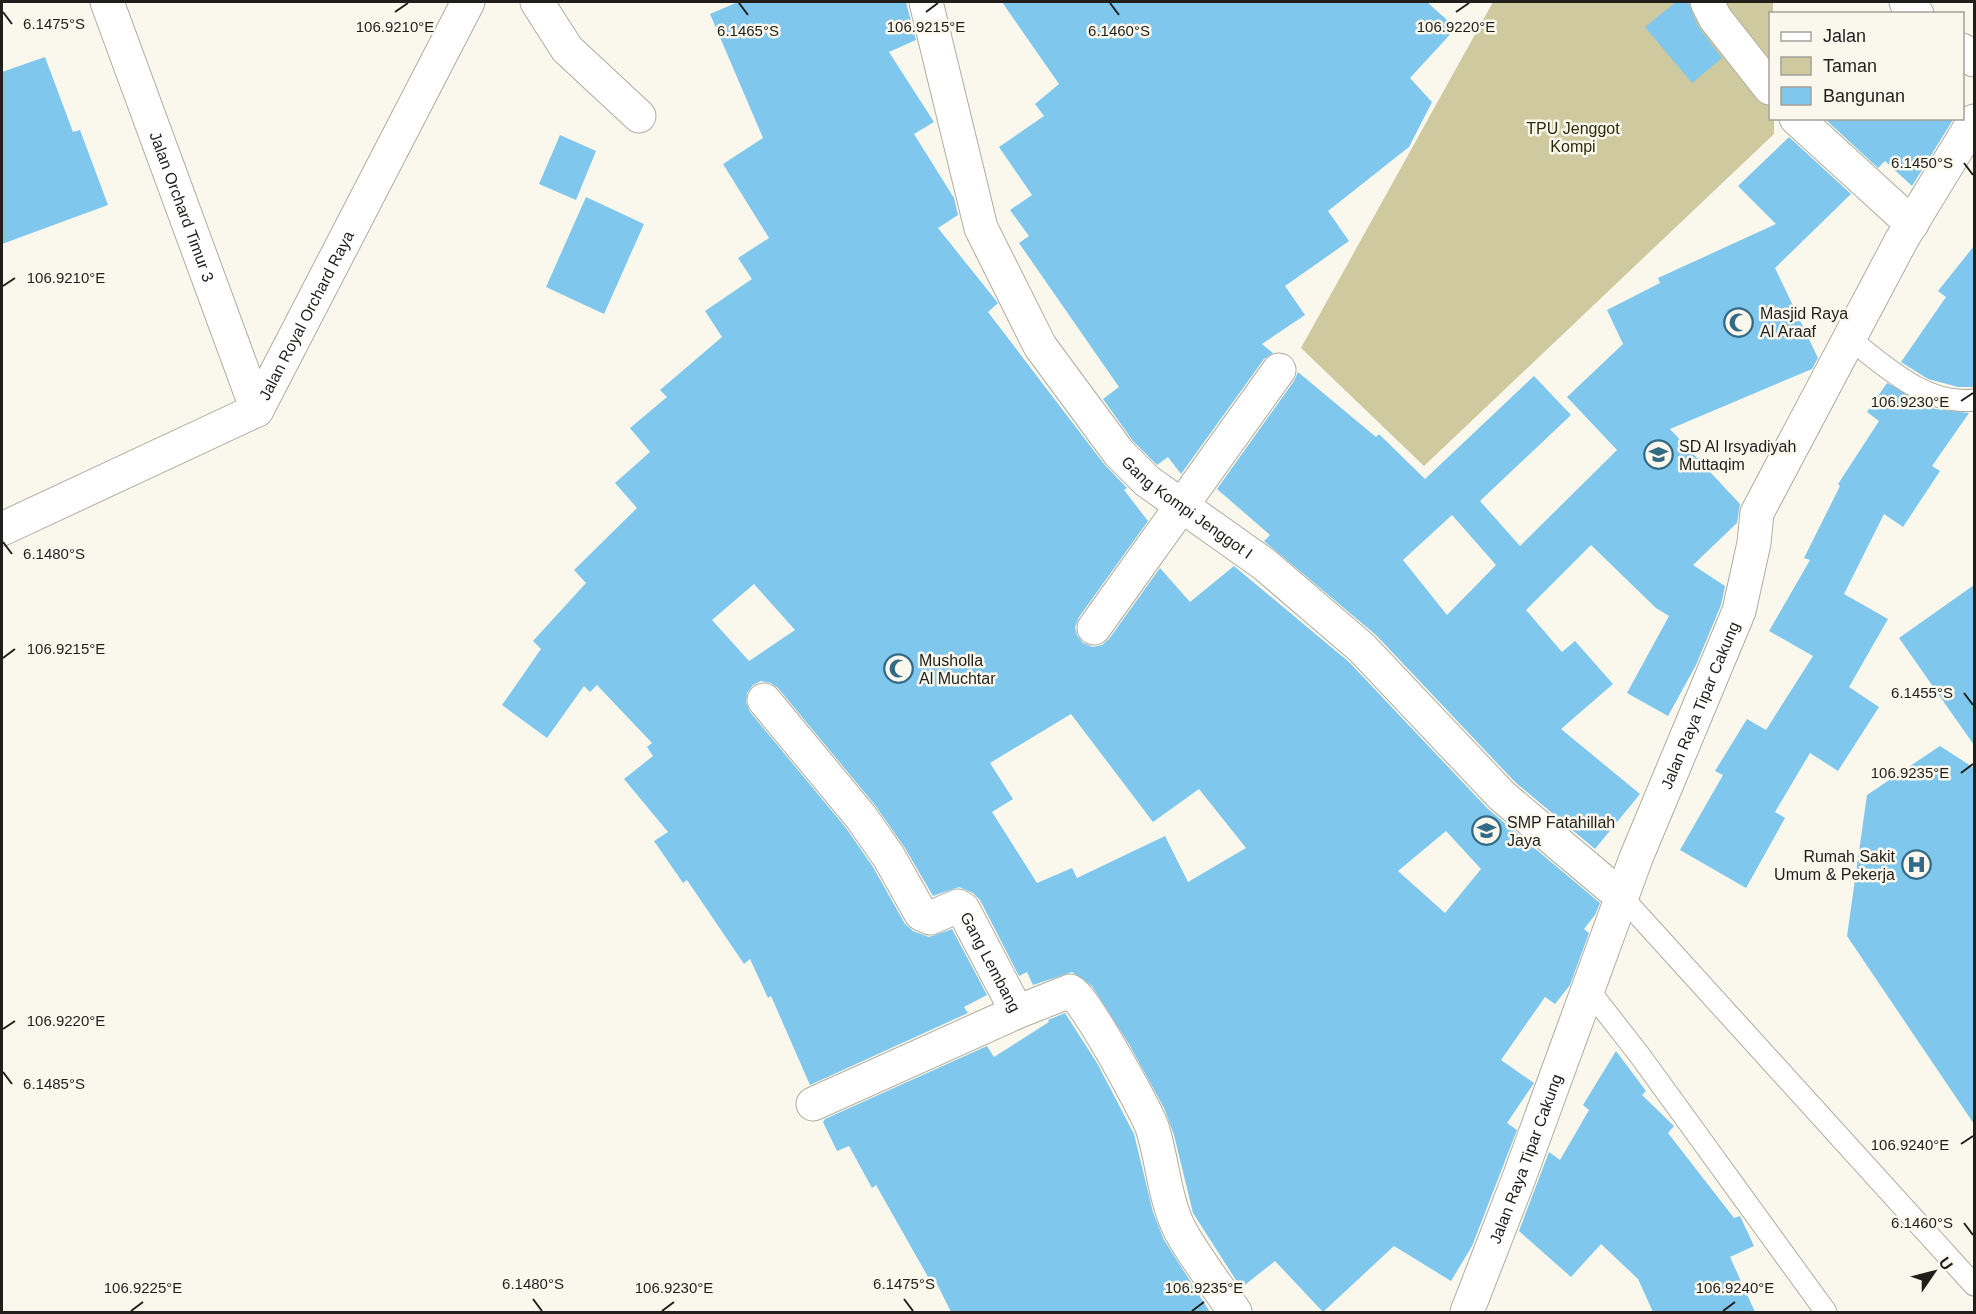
<svg xmlns="http://www.w3.org/2000/svg" width="1976" height="1314" font-family="Helvetica,sans-serif">
<rect width="100%" height="100%" fill="#faf8ed"/>
<!-- green -->
<polygon fill="#cec99e" points="1493,2 1773,2 1773,13 1770,14 1770,118 1774,119 1774,134 1424,466 1301,348"/>
<!-- building -->
<g fill="#7fc7ec" fill-rule="evenodd">
<path d="M738 2H906L916 40 889 52 934 122 914 134 954 198 958 215 938 228 998 303 988 312 1104 464 1127 488 1124 490 1148 521 1079 617 1075 627 1077 635 1083 643 1093 647 1102 645 1109 639 1160 568 1190 602 1234 566 1349 662 1488 809 1600 903 1595 915 1584 929 1589 933 1570 985 1555 1004 1545 997 1501 1060 1534 1083 1507 1123 1517 1130 1472 1246 1451 1281 1394 1246 1323 1312 1275 1261 1241 1288 1193 1213 1174 1135 1164 1108 1129 1044 1092 986 1072 972 1033 985 1027 972 1019 976 980 900 973 893 959 887 933 896 905 848 875 805 778 688 771 683 761 681 753 685 747 693 746 703 750 712 846 828 873 867 905 924 913 931 929 937 952 929 987 995 964 1007 968 1013 810 1085 771 996 768 998 750 959 744 964 687 880 683 883 654 841 668 832 624 779 653 756 647 747 652 743 597 685 590 692 584 686 547 738 502 705 541 649 533 641 586 583 574 570 637 508 615 483 650 452 630 428 667 397 660 390 722 337 705 311 752 279 738 258 769 238 723 164 763 138 710 14ZM754 584 795 630 749 661 712 620ZM1071 714 1153 822 1199 789 1246 848 1188 882 1165 836 1077 878 1072 868 1037 883 992 812 1013 799 990 763ZM1446 831 1481 869 1445 913 1398 871Z"/>
<polygon points="1002,2 1427,2 1456,28 1410,78 1432,102 1409,147 1328,211 1349,241 1285,286 1305,315 1262,344 1273,353 1264,359 1181,474 1168,457 1157,465 1133,441 1103,399 1119,387 1019,243 1029,236 1010,210 1032,195 999,147 1044,116 1035,104 1059,84"/>
<polygon points="1676,2 1688,2 1698,26 1722,58 1692,83 1645,27"/>
<polygon points="45,57 73,132 80,130 108,205 2,244 2,72"/>
<polygon points="1824,118 1954,118 1912,186 1885,161 1878,168"/>
<polygon points="560,135 596,151 576,200 539,184"/>
<path d="M1789 137 1851 194 1775 268 1818 358 1812 369 1670 429 1740 504 1737 523 1693 565 1725 586 1721 605 1696 665 1668 716 1627 693 1669 616 1656 608 1591 545 1526 610 1562 652 1575 641 1613 684 1561 729 1640 794 1595 849 1515 782 1376 635 1264 541 1270 535 1217 489 1294 381 1298 372 1376 437 1379 434 1425 479 1534 376 1571 415 1480 501 1520 546 1617 450 1567 397 1623 344 1607 310 1660 283 1658 278 1776 224 1738 186ZM1452 515 1496 565 1447 615 1403 560Z"/>
<polygon points="586,197 644,224 604,314 546,287"/>
<polygon points="1974,246 1974,387 1958,387 1928,379 1901,362 1946,297 1938,291"/>
<polygon points="1887,383 1935,409 1969,413 1932,466 1940,471 1903,527 1884,514 1844,594 1888,619 1849,687 1879,707 1838,771 1810,753 1775,812 1785,818 1746,888 1680,850 1723,775 1715,771 1747,719 1766,730 1813,656 1769,631 1810,560 1804,558 1840,486 1838,484 1879,421 1867,412"/>
<polygon points="1974,585 1974,745 1899,638"/>
<polygon points="1940,746 1974,768 1974,1124 1847,936 1867,795"/>
<polygon points="1065,1013 1097,1063 1134,1134 1153,1212 1164,1240 1210,1312 951,1312 936,1282 932,1284 876,1185 872,1188 849,1146 837,1151 823,1122 825,1119 987,1046 994,1057 1049,1022 1048,1020"/>
<polygon points="1616,1051 1646,1091 1642,1095 1674,1126 1668,1133 1734,1218 1740,1216 1754,1246 1730,1257 1755,1312 1653,1312 1638,1279 1601,1244 1571,1277 1519,1231 1549,1152 1560,1160 1589,1110 1583,1105"/>
</g>
<g fill="none" stroke-linecap="round" stroke-linejoin="round">
<defs>
<g id="service">
<path d="M1850 339C1885 366 1926 406 1974 400"/>
<polyline points="1622,897 1974,1285"/>
<polyline points="1588,989 1641,1057 1826,1312"/>
</g>
<g id="minor">
<path id="s1" d="M107 2 257 410"/>
<polyline points="537,2 567,49 639,116"/>
<path id="s2" d="M926 2 981 228 1040 346 1119 453 1147 481 1264 564 1362 648 1502 796 1622 897"/>
<polyline points="1707,2 1715,18 1770,88"/>
<polyline points="1906,2 1917,14"/>
<polyline points="1962,50 1974,60"/>
<polyline points="1796,118 1912,224"/>
<path id="s3" d="M2 529 257 410 468 2"/>
<polyline points="1094,628 1279,370"/>
<path id="s4" d="M764 700 861 817 889 857 921 914 930 918 958 906 963 909 1017 1012 1070 991C1083 994 1145 1109 1152 1127 1163 1161 1164 1200 1181 1232 1197 1260 1217 1286 1235 1312"/>
<polyline points="813,1104 1017,1012"/>
</g>
<g id="tertiary">
<path id="s5" d="M1467 1312 1519 1178 1636 858 1739 611 1754 543 1757 513 1902 239 1974 121"/>
</g>
</defs>
<!-- service casing -->
<use href="#service" stroke="#aeada2" stroke-width="23"/>
<!-- minor casing -->
<use href="#minor" stroke="#aeada2" stroke-width="35"/>
<!-- tertiary casing -->
<use href="#tertiary" stroke="#aeada2" stroke-width="35"/>
<!-- service -->
<use href="#service" stroke="#fff" stroke-width="21"/>
<!-- minor -->
<use href="#minor" stroke="#fff" stroke-width="33"/>
<!-- tertiary -->
<use href="#tertiary" stroke="#fff" stroke-width="33"/>
</g>
<!-- ticks -->
<path fill="none" stroke="#201f1b" stroke-width="2" d="M739 3 748 15M1110 3 1119 15M3 12 12 24M395 12 408 3M926 12 938 3M1456 12 1469 3M1964 163 1973 175M3 286 15 278M1961 401 1973 393M3 542 12 554M3 658 15 649M1964 693 1973 705M1961 773 1973 764M3 1029 15 1021M3 1072 12 1084M1961 1144 1973 1136M1964 1223 1973 1235M533 1299 542 1311M904 1299 913 1311M131 1311 143 1302M662 1311 674 1302M1192 1311 1204 1302M1723 1311 1735 1302"/>
<!-- icons -->
<defs>
<symbol id="mosque-ring" viewBox="-11 -11 22 22"><circle r="9.5" fill="#faf8ed" stroke="#336a85" stroke-width="1.5"/><path d="M3.5-4.9A6 6 0 1 0 3.5 4.9A5 5 0 1 1 3.5-4.9Z" fill="#336a85"/></symbol>
<symbol id="school-ring" viewBox="-11 -11 22 22"><circle r="9.5" fill="#faf8ed" stroke="#336a85" stroke-width="1.5"/><path d="M0-5L7-2L0 1L-7-2ZM-4 1L0 2.5L4 1V4Q0 6-4 4Z" fill="#336a85"/></symbol>
<symbol id="hospital-ring" viewBox="-11 -11 22 22"><circle r="9.5" fill="#faf8ed" stroke="#336a85" stroke-width="1.5"/><path d="M-5-5h3v3.5h4V-5h3V5h-3V1.5h-4V5h-3Z" fill="#336a85"/></symbol>
</defs>
<g fill-rule="evenodd">
<use href="#mosque-ring" x="1722" y="306" width="33" height="33"/>
<use href="#school-ring" x="1642" y="438" width="33" height="33"/>
<use href="#mosque-ring" x="882" y="652" width="33" height="33"/>
<use href="#school-ring" x="1470" y="814" width="33" height="33"/>
<use href="#hospital-ring" x="1900" y="848" width="33" height="33"/>
</g>
<g text-anchor="middle" dominant-baseline="central" stroke-width="5" stroke-linejoin="round" paint-order="stroke">
<!-- park labels -->
<g font-size="16" fill="#2e2a0a" stroke="#faf8ed">
<text x="1573" y="128">TPU Jenggot<tspan x="1573" dy="18">Kompi</tspan></text>
</g>
<!-- street labels -->
<g font-size="16" fill="#201f1b" stroke="#faf8ed">
<text stroke="none"><textPath href="#s1" startOffset="218">Jalan Orchard Timur 3</textPath></text>
<text stroke="none"><textPath href="#s3" startOffset="388">Jalan Royal Orchard Raya</textPath></text>
<text stroke="none"><textPath href="#s2" startOffset="585">Gang Kompi Jenggot I</textPath></text>
<text stroke="none"><textPath href="#s5" startOffset="650">Jalan Raya Tipar Cakung</textPath></text>
<text stroke="none"><textPath href="#s4" startOffset="372">Gang Lembang</textPath></text>
<text stroke="none"><textPath href="#s5" startOffset="164">Jalan Raya Tipar Cakung</textPath></text>
</g>
<!-- poi labels -->
<g font-size="16" fill="#201f1b" stroke="#faf8ed" text-anchor="start">
<text x="1760" y="313">Masjid Raya<tspan x="1760" dy="18">Al Araaf</tspan></text>
<text x="1679" y="446">SD Al Irsyadiyah<tspan x="1679" dy="18">Muttaqim</tspan></text>
<text x="919" y="660">Musholla<tspan x="919" dy="18">Al Muchtar</tspan></text>
<text x="1507" y="822">SMP Fatahillah<tspan x="1507" dy="18">Jaya</tspan></text>
<text x="1895" y="856" text-anchor="end">Rumah Sakit<tspan x="1895" dy="18">Umum &amp; Pekerja</tspan></text>
</g>
</g>
<g font-size="15" text-anchor="middle" fill="#201f1b" stroke="#faf8ed" stroke-width="5" stroke-linejoin="round" paint-order="stroke">
<text x="54" y="29">6.1475°S</text>
<text x="395" y="32">106.9210°E</text>
<text x="926" y="32">106.9215°E</text>
<text x="1456" y="32">106.9220°E</text>
<text x="748" y="36">6.1465°S</text>
<text x="1119" y="36">6.1460°S</text>
<text x="1922" y="168">6.1450°S</text>
<text x="66" y="283">106.9210°E</text>
<text x="1910" y="407">106.9230°E</text>
<text x="54" y="559">6.1480°S</text>
<text x="66" y="654">106.9215°E</text>
<text x="1922" y="698">6.1455°S</text>
<text x="1910" y="778">106.9235°E</text>
<text x="66" y="1026">106.9220°E</text>
<text x="54" y="1089">6.1485°S</text>
<text x="1910" y="1150">106.9240°E</text>
<text x="1922" y="1228">6.1460°S</text>
<text x="533" y="1289">6.1480°S</text>
<text x="904" y="1289">6.1475°S</text>
<text x="143" y="1293">106.9225°E</text>
<text x="674" y="1293">106.9230°E</text>
<text x="1204" y="1293">106.9235°E</text>
<text x="1735" y="1293">106.9240°E</text>
</g>
<!-- border -->
<rect width="1976" height="1314" fill="none" stroke="#201f1b" stroke-width="6"/>
<!-- legend -->
<rect x="1769" y="12" width="195" height="108" fill="#faf8ed" stroke="#a3a199" stroke-width="1.5"/>
<rect x="1781" y="32" width="30" height="9" fill="#ffffff" stroke="#a3a199" stroke-width="1.5"/>
<text x="1823" y="42" font-size="18" fill="#201f1b">Jalan</text>
<rect x="1781" y="57" width="30" height="18" fill="#cec99e" stroke="#a3a199" stroke-width="1.5"/>
<text x="1823" y="72" font-size="18" fill="#201f1b">Taman</text>
<rect x="1781" y="87" width="30" height="18" fill="#7fc7ec" stroke="#a3a199" stroke-width="1.5"/>
<text x="1823" y="102" font-size="18" fill="#201f1b">Bangunan</text>
<!-- north arrow -->
<g transform="translate(1934 1272) rotate(55)" stroke="#faf8ed" stroke-width="4.5" paint-order="stroke">
<path d="M0-4.5L10 22L0 15L-10 22Z" fill="#201f1b"/>
<text y="-9" font-size="16" font-weight="bold" text-anchor="middle" fill="#201f1b">U</text>
</g>
</svg>
